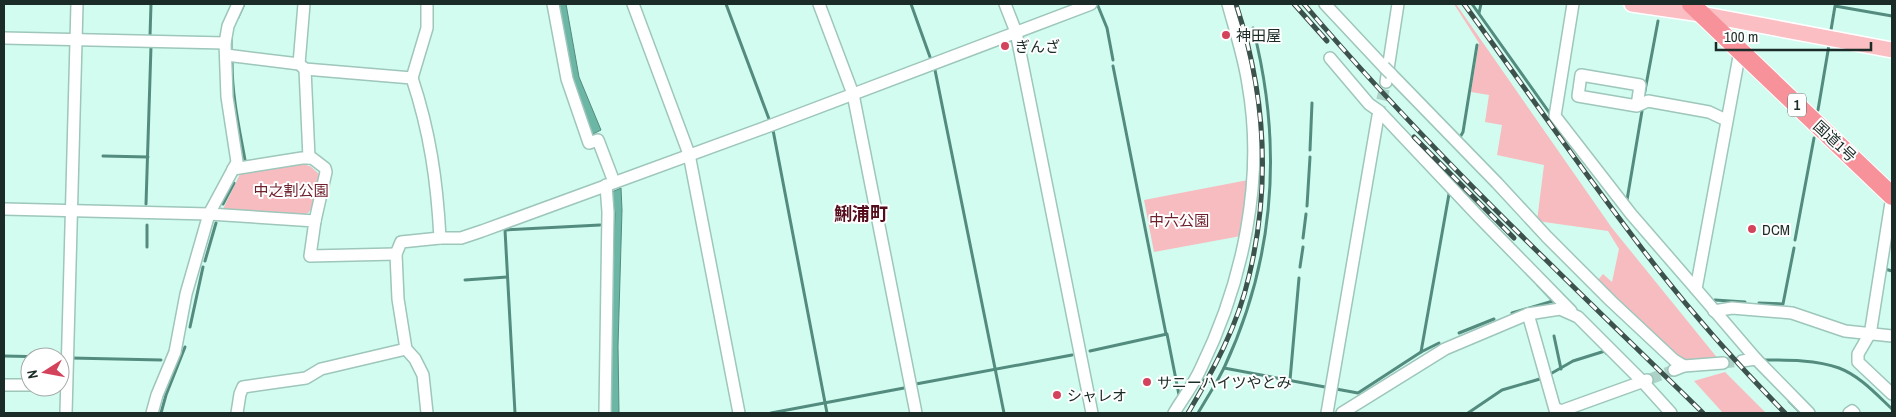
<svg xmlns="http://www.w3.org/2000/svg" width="1896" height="417" font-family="'Archivo Narrow','Noto Sans JP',sans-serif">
<rect width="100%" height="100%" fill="#d2fcf0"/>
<!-- green -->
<g fill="#f7bcbf">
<polygon points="1454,4 1456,4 1612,228 1719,360 1684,361 1671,355 1597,281 1603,274 1612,282 1619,249 1608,231 1537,221 1544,165 1497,155 1502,125 1485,122 1489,95 1471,92 1479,43"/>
<polygon points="301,164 310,166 319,174 312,208 308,213 303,214 223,209 240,174"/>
<polygon points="1248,180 1241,236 1154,252 1144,200"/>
<polygon points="1725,372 1766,413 1723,413 1694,381"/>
</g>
<!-- water -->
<g fill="#6bb6a4" stroke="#538c7e">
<polygon points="556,4 566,4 579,77 601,130 591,135 571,78"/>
<polygon points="621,188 622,210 618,346 619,413 611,413 609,386 615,214 612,192"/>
</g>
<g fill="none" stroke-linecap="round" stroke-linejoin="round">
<!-- stream -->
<g stroke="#538c7e" stroke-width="3">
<polyline points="726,4 769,119"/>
<polyline points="911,4 930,57"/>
<polyline points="1472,4 1551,115"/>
<polyline points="1098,6 1107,28 1113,60"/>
<polyline points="1479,13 1481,4"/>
<polyline points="238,17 244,4"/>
<polyline points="1831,30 1835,6 1892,16"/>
<polyline points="150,36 151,4"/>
<polyline points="231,39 231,51"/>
<path d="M232 62C232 96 239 127 245 160"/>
<polyline points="1113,66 1166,334"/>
<polyline points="935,70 1004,413"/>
<polyline points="1644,96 1658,21"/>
<polyline points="1818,110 1829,45"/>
<polyline points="773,130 827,413"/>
<polyline points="1459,139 1463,132 1477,45"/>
<polyline points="1310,150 1312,103"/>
<polyline points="103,156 148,157"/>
<polyline points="1627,200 1642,111"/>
<polyline points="146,204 151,46"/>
<polyline points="223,204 234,183"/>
<polyline points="1307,206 1310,157"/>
<polyline points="147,225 147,247"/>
<polyline points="1303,238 1306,214"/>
<polyline points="1795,240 1814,138"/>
<polyline points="205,261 216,223"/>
<polyline points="1300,267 1303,247"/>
<polyline points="1885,269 1892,271"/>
<polyline points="465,280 507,277"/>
<polyline points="1715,300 1745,302"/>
<polyline points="1759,303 1783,304 1794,248"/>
<polyline points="1512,313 1553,301 1538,285"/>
<polyline points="190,327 203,267"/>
<polyline points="1459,333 1494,319"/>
<polyline points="1554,336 1561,369"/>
<polyline points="1090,351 1167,334 1179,395"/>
<polyline points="1421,352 1449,194"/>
<polyline points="4,356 51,357"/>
<polyline points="71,358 161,360"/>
<path d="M1765 360C1788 360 1817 360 1839 368 1860 376 1876 394 1892 409"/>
<path d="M1224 368C1275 259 1283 145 1253 28"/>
<polyline points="1552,373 1573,361 1605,351 1606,353"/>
<polyline points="1290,380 1299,278"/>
<polyline points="1199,382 1200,379 1216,383 1224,368 1325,387"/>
<polyline points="916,384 1072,355"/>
<polyline points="1336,389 1358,393 1421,352 1439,343"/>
<polyline points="1789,401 1801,413"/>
<polyline points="161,413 166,395 185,347"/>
<polyline points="515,413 505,230 600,225"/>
<polyline points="771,413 904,388"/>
<polyline points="1198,413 1216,383"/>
<polyline points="1468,413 1502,390 1540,379"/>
</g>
<!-- minor-tunnel -->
<g stroke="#add2c8" stroke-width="11" stroke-dasharray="11 5.5" stroke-linecap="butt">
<polyline points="1378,116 1386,82"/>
<polyline points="1723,363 1742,361"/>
<polyline points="1650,379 1674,370"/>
</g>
<defs>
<g id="minor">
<polyline points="553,4 567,79 589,143 598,140 614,182"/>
<polyline points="633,4 689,154 739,413"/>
<polyline points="819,4 853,94 916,413"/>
<polyline points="1005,4 1016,32 1092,413"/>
<polyline points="1325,4 1384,67"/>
<polyline points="1573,4 1555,116 1631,214 1696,289"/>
<polyline points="4,38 225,43"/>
<polyline points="1740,51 1696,289 1756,359 1742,361"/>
<path d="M226 55 299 64 305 69 412 78C430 132 437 181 440 238"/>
<polyline points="1330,58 1369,104 1379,111 1479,217 1571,311"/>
<polyline points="299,64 304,4"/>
<polyline points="305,69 309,158"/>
<polyline points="1391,74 1497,183 1547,237 1611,301 1674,360 1684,366"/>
<polyline points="412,78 427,28 427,4"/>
<polyline points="1386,82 1398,4"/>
<polyline points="1637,106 1640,85 1581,75 1578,96 1637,106 1648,101 1709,112 1726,120"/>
<polyline points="233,169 302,158 312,158 325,168 326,172 315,221"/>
<polyline points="4,209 209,214 315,221 310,256 396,254"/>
<polyline points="1714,311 1732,308 1792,313 1845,331 1892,336"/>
<polyline points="1528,314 1556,413"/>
<polyline points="1869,335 1858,354 1858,362 1892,394"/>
<polyline points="1870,335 1892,196"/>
<polyline points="1756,359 1809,413"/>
<polyline points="1674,370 1684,366 1723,363"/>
<polyline points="4,385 30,385"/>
<polyline points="1555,408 1561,411 1647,380"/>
<polyline points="66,413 77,4"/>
<polyline points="152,413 157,395 175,352 186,294 209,214 237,162 227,97 225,43 228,26 238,4"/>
<polyline points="237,413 240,394 243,387 306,378 321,369 406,349"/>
<polyline points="427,413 423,375 415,359 406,349 398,299 396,254 401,242 440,238 461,238 482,231 769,126 1091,4"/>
<polyline points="605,413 608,212 606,185"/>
<path d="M1174 413C1183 398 1194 384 1201 368 1243 282 1265 179 1248 84 1244 57 1235 30 1228 4"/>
<polyline points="1327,413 1378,116"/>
<polyline points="1342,413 1445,349 1528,314 1560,309 1578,317 1642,381 1671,413"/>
<polyline points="1849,413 1852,411 1854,413"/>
</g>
<polyline id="major" points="1632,4 1701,14 1892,50"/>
<polyline id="highway" points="1691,4 1892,196"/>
</defs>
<!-- minor casing -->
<use href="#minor" stroke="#9ec6bb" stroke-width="14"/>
<!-- major casing -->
<use href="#major" stroke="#fff" stroke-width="18"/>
<!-- highway casing -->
<use href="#highway" stroke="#fff" stroke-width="20"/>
<!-- minor -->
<use href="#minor" stroke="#fff" stroke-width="11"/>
<!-- major -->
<use href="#major" stroke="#fabec3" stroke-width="15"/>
<!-- highway -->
<use href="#highway" stroke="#f7929b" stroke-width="18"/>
<defs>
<g id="rail">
<polyline points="1294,4 1327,41"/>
<path d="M1304 4C1427 149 1567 280 1703 413"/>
<path d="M1464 4C1528 92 1590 182 1657 268 1697 319 1740 367 1785 413"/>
<polyline points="1414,137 1514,238"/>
<path d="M1188 413C1213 371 1238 325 1249 276 1271 185 1265 92 1236 4"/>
</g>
</defs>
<!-- rail casing -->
<use href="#rail" stroke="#3d524c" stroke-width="5"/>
<!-- rail -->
<use href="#rail" stroke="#fff" stroke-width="3" stroke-dasharray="9" stroke-linecap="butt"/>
<defs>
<polyline id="minor-bridge" points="1384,67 1391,74"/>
</defs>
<!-- minor-bridge casing -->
<use href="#minor-bridge" stroke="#9ec6bb" stroke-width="14" stroke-linecap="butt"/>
<!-- minor-bridge -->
<use href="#minor-bridge" stroke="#fff" stroke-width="11"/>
</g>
<!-- markers -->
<g fill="#d3435b" stroke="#fff" stroke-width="2">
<circle cx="1226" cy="35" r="5"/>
<circle cx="1005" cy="46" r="5"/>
<circle cx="1752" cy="229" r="5"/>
<circle cx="1147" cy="382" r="5"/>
<circle cx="1057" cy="395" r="5"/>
</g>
<g text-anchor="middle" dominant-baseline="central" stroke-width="4" stroke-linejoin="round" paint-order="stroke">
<!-- shield labels -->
<rect fill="#fff" stroke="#5f6b68" stroke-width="1" x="1788" y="93.5" width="18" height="23" rx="4"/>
<g font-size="14" font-weight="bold" fill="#1b2b27">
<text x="1797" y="105">1</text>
</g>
<!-- poi labels -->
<g font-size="15" fill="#1b2b27" stroke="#fff" text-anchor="start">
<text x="1236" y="35">神田屋</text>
<text x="1015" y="46">ぎんざ</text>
<text x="1762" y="229">DCM</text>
<text x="1157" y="382">サニーハイツやとみ</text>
<text x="1067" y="395">シャレオ</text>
</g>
<!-- street labels -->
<g font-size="15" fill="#1b2b27" stroke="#fff">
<text transform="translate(1835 141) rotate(43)">国道1号</text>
</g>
<!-- park labels -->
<g font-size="15" fill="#6f212d" stroke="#fff">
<text x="291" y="190">中之割公園</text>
<text x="1179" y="220">中六公園</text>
</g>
<!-- quarter labels -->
<g font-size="18" font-weight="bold" fill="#530d1b" stroke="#fff">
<text x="861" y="213">鯏浦町</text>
</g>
</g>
<!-- border -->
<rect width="1896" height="417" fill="none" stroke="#1b2b27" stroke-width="10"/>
<!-- north arrow -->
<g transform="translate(45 372) rotate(259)"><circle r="24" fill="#ffffff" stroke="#a4aaa9"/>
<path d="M0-4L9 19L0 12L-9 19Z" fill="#d3435b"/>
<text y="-8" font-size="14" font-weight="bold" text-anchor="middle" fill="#1b2b27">N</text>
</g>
<!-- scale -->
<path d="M1716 42v8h155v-8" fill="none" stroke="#1b2b27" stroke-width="2.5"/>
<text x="1724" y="42" font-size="15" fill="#1b2b27" stroke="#ffffff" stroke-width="4" paint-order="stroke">100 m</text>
</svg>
